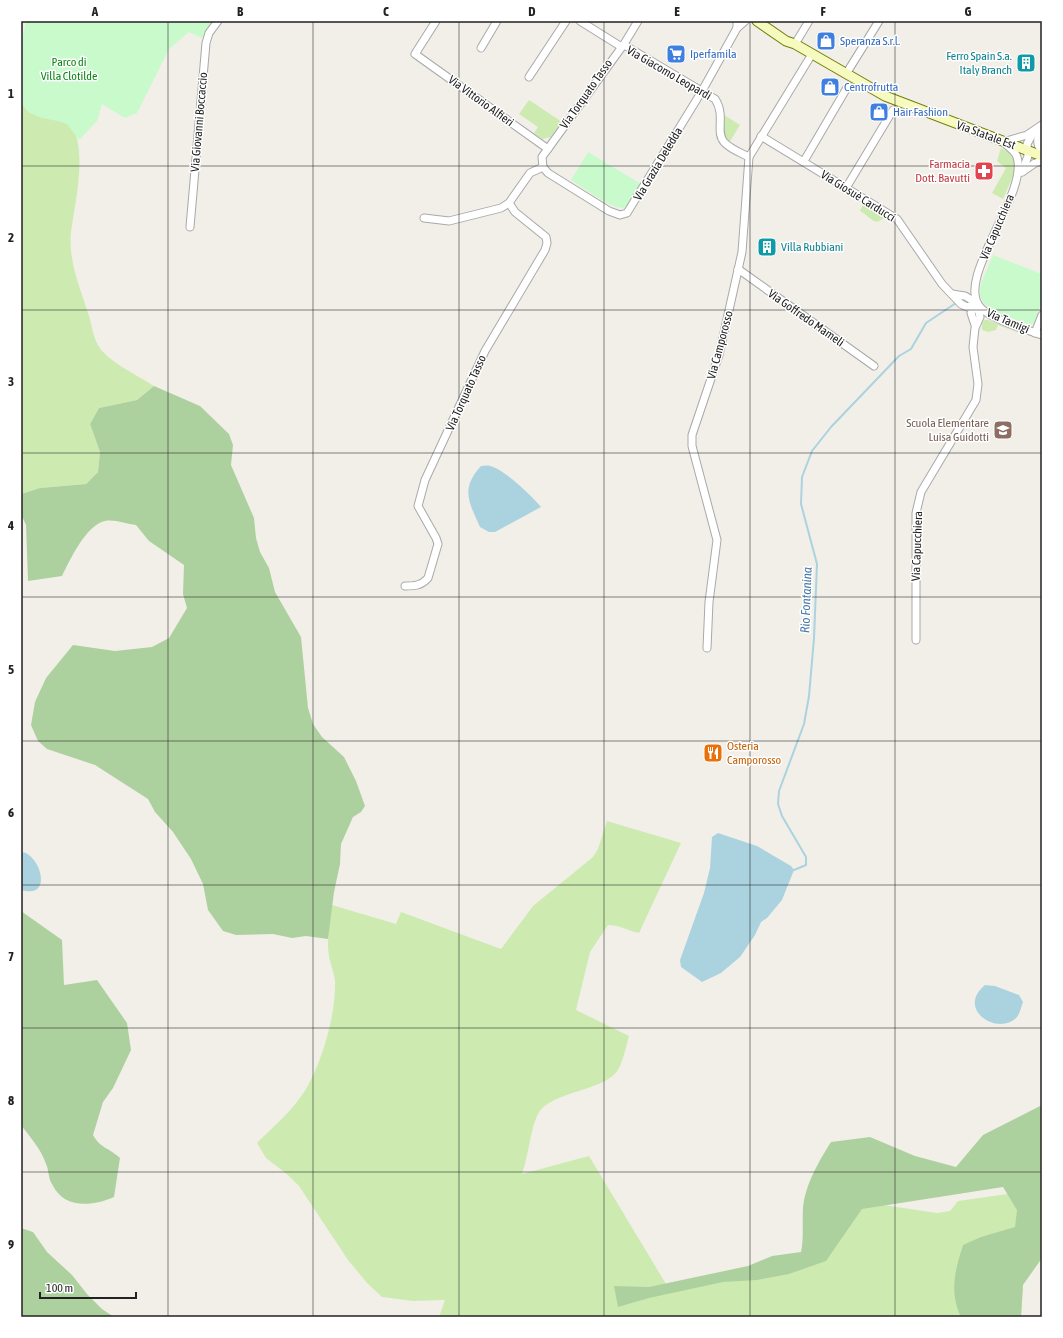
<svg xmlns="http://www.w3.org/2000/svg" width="1063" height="1338" font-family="'Asap Condensed',sans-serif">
<rect width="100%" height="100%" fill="#f2efe9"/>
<!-- grass -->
<g fill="#cdebb0">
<path d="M21 100C37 107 63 113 73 129 86 151 76 200 72 225 66 257 80 287 89 316 92 325 93 337 98 345 106 361 139 376 154 386L137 400 99 408 90 424 100 452 98 472 86 484 40 488 21 494Z"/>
<polygon points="529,100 562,122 551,137 542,139 534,133 538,127 519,114"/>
<path d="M724 115 740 125 729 143C722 135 721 125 724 115Z"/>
<polygon points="1001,148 1013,154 1016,169 1003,199 992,193 1006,168 997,161"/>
<path d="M863 204 874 211 876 210 885 218 877 222C871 221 866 214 860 211Z"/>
<polygon points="988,320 1024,334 1020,336 1019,333 998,325 996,330 988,332 982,330 982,324 984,320"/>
<path d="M607 821 681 843 639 933C628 931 620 925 608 925L590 952 576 1010 629 1036C626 1046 624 1058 619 1068 607 1092 551 1090 538 1114 531 1127 528 1158 522 1174L589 1156 669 1289 799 1260 857 1201 937 1213 950 1211 958 1201 1042 1189 1023 1285 1021 1317H439L445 1300 413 1301 382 1297 367 1283 348 1260 299 1186 288 1175 266 1158 257 1143C274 1126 294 1109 306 1089 323 1060 336 1013 335 981 334 973 331 965 329 957 326 939 330 922 332 905L396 924 401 912 501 949 533 906 593 857 598 849Z"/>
</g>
<!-- forest -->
<g fill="#add19e">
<path d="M154 386 200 406 229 434 233 445 231 465 254 518 256 538 260 552 269 568 275 592 301 637 308 708 313 724 322 737 344 757 356 781 365 806 361 812 353 817 341 844 340 864 334 892 328 939 306 936 292 938 273 934 236 935 223 931 208 910 203 884 191 859 173 832 155 812 148 799 95 765 47 749 38 741 31 725 35 702 46 678 73 645 115 651 152 647 169 638 187 608 183 594 184 565 149 541 136 525C127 524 114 519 105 521 86 525 70 560 62 576L28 581 26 525 21 514V494L40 488 86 484 98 472 100 452 90 424 99 408 137 400Z"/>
<path d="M21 911 62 940 64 985 97 980 127 1023 131 1050 113 1088 103 1102 93 1135C101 1149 108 1147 120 1158L114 1197C93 1206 64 1210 52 1184 48 1178 49 1170 46 1164 41 1149 30 1137 21 1125Z"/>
<path d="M1042 1105V1258L1023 1285 1021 1317H961C949 1292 955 1270 963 1245L981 1237 1015 1227 1017 1210 1003 1187 862 1209 826 1261 789 1274 757 1280 723 1282 649 1298 618 1307 614 1286 649 1287 748 1266 772 1256 801 1252C804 1237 802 1223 803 1208 805 1185 819 1161 831 1142L870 1137 915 1156 956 1167 983 1135Z"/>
<polygon points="21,1228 33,1232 47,1252 72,1275 87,1294 102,1309 114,1317 21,1317"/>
</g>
<!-- park -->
<g fill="#c8facc">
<polygon points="26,21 213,21 202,38 189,32 169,49 137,113 125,118 102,104 97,121 79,140 67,124 58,121 42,118 28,112 21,103 21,45"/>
<path d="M588 152 641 184C636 191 632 202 625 207 616 213 581 186 571 180Z"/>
<path d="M993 255 1042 274V301L1034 323 1031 325C1016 319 977 311 980 290 981 280 989 266 993 255Z"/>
</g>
<!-- water -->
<g fill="#aad3df">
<path d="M481 466C484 466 488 465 490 466 504 469 532 496 541 507L495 532H489L480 527C469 502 460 489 481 466Z"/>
<polygon points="718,833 757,846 791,866 794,870 782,900 767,918 761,922 755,935 740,957 721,973 702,982 681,967 680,960 704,893 710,868 712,837"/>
<path d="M21 852C39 852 55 900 21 890Z"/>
<path d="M985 985 995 986 1019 995 1023 1002C1021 1007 1020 1013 1017 1017 999 1037 955 1010 985 985Z"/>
</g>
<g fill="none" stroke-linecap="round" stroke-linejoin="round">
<!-- stream -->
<polyline stroke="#aad3df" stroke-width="2" points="794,870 806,865 806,857 782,816 778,804 779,791 804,724 809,696 814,638 817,564 801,504 802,477 812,451 831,427 899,356 911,349 926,323 956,303"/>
<defs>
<g id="street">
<polyline points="436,21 415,54 548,149"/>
<path d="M580 21 620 46H626L715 99C726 115 715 132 724 142 730 149 741 153 749 157"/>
<polyline points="737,28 745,21"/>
<polyline points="795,44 809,21"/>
<polyline points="481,48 497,21"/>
<polyline points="846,74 879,21"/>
<polyline points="529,77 566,21"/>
<path d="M1042 125 1027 135 1003 142C1008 146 1016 152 1017 157 1029 194 953 281 981 308 991 319 1027 330 1042 335"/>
<path d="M1042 125C1039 135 1034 143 1042 151"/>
<polyline points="761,136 897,219 942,284 961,304 967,307 977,303"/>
<polyline points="804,161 848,86"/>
<polyline points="543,167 548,173 609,211 620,215 627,213 702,91 737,28 737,21"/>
<polyline points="543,167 542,157 624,44 638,21"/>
<polyline points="1022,172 1028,156 1027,144 1033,133"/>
<polyline points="1022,172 1035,163 1042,161"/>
<polyline points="846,188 893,110"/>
<polyline points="424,218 449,221 501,208 509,203 530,173 543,167"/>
<polyline points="190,227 206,43 209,33 218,21"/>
<polyline points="738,269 874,366"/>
<polyline points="952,294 965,296 977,303"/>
<polyline points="1035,333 1042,315"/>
<path d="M405 586C414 586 421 586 428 578L438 544 436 538 418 506 425 480 485 351 545 250 547 243 546 237 515 212 509 203"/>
<polyline points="916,640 916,513 921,492 976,400 978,384 973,347 975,328 980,317 977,303 971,313 975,325"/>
<polyline points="707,648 709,602 717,540 692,446 692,435 719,355 742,252 749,157 812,54"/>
</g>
<polyline id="secondary" points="757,21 786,41 795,44 885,96 1042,156"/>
</defs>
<!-- street casing -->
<use href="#street" stroke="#a9a9a9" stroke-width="9"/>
<!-- secondary casing -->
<use href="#secondary" stroke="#707d05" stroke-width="11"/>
<!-- street -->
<use href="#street" stroke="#fff" stroke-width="7"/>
<!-- secondary -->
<use href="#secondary" stroke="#f7fabf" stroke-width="9"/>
</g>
<!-- grid -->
<path fill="none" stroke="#222" stroke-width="1" stroke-opacity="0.55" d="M168 21V1317M313 21V1317M459 21V1317M604 21V1317M750 21V1317M895 21V1317M21 166H1042M21 310H1042M21 453H1042M21 597H1042M21 741H1042M21 885H1042M21 1028H1042M21 1172H1042"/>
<!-- icons -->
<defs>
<symbol id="shop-square" viewBox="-11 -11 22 22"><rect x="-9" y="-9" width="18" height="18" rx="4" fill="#3f7fe0" stroke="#fff"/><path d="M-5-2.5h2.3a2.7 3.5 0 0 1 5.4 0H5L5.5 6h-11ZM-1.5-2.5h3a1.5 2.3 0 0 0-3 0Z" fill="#fff"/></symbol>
<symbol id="supermarket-square" viewBox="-11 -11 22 22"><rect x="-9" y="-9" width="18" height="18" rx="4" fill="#3f7fe0" stroke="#fff"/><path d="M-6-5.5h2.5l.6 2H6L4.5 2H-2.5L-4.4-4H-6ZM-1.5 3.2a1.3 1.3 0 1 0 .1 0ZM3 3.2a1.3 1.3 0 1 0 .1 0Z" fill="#fff"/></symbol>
<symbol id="building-square" viewBox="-11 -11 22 22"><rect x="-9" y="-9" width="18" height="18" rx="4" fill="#0f9aa8" stroke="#fff"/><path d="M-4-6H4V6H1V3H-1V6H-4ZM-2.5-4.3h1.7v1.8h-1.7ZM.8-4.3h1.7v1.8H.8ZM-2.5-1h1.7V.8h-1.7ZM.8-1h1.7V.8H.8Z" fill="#fff"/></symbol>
<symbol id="pharmacy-square" viewBox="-11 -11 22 22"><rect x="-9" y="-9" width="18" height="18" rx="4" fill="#e0444e" stroke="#fff"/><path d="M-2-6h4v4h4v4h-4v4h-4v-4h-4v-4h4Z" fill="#fff"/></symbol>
<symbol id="school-square" viewBox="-11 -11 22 22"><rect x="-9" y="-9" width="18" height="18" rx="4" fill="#8d6e63" stroke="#fff"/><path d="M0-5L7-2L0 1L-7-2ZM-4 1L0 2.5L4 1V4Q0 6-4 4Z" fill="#fff"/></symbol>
<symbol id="restaurant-square" viewBox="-11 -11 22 22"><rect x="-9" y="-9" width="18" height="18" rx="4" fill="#e8710a" stroke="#fff"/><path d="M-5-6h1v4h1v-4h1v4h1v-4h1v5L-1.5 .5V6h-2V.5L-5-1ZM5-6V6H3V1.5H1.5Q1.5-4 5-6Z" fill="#fff"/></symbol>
</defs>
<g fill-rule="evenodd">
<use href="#shop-square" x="815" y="30" width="22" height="22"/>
<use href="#supermarket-square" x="665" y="43" width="22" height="22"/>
<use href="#building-square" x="1015" y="52" width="22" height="22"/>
<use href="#shop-square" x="819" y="76" width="22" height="22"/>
<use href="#shop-square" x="868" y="101" width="22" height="22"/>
<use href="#pharmacy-square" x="973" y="160" width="22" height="22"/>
<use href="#building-square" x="756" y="236" width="22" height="22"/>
<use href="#school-square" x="992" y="419" width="22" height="22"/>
<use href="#restaurant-square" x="702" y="742" width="22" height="22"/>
</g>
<g text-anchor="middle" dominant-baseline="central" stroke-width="3" stroke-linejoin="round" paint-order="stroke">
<!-- shop labels -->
<g font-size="12" fill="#366cbe" stroke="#fff" text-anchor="start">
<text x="840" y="41">Speranza S.r.l.</text>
<text x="690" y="54">Iperfamila</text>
<text x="844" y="87">Centrofrutta</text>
<text x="893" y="112">Hair Fashion</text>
</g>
<!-- culture labels -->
<g font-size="12" fill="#0d838f" stroke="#fff" text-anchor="end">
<text x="1012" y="56">Ferro Spain S.a.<tspan x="1012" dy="14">Italy Branch</tspan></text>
<text x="781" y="247" text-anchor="start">Villa Rubbiani</text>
</g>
<!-- park labels -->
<g font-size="12" fill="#0c8416" stroke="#fff">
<text x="69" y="62">Parco di<tspan x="69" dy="14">Villa Clotilde</tspan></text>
</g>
<!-- street labels -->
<g font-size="12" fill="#222" stroke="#fff">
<text transform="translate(669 73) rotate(30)">Via Giacomo Leopardi</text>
<text transform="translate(586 94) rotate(-55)">Via Torquato Tasso</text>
<text transform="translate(481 101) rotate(36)">Via Vittorio Alfieri</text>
<text transform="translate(199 122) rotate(-85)">Via Giovanni Boccaccio</text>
<text transform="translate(986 135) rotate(20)">Via Statale Est</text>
<text transform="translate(658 164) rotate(-59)">Via Grazia Deledda</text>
<text transform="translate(858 196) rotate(32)">Via Giosuè Carducci</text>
<text transform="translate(997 227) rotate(-67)">Via Capucchiera</text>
<text transform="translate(806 318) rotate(35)">Via Goffredo Mameli</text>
<text transform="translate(1008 321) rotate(23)">Via Tamigi</text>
<text transform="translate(720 345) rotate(-75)">Via Camporosso</text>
<text transform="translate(466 393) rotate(-66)">Via Torquato Tasso</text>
<text transform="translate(917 546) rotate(-88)">Via Capucchiera</text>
</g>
<!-- health labels -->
<g font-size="12" fill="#be3a42" stroke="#fff" text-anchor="end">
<text x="970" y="164">Farmacia<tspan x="970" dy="14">Dott. Bavutti</tspan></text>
</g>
<!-- education labels -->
<g font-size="12" fill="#785e54" stroke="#fff" text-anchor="end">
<text x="989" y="423">Scuola Elementare<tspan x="989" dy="14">Luisa Guidotti</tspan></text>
</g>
<!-- food labels -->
<g font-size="12" fill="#c56008" stroke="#fff" text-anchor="start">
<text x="727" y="746">Osteria<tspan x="727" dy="14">Camporosso</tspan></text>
</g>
<!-- water labels -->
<g font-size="13" font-style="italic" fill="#4a7aab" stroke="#fff">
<text transform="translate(806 600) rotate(-88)">Rio Fontanina</text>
</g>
</g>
<!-- border -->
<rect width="1063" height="1338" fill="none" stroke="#ffffff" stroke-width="44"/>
<!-- scale -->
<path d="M40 1292v6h96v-6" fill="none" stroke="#222222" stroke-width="2"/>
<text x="46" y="1292" font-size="12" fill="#222222" stroke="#ffffff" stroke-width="3" paint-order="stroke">100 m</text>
<rect x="22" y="22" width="1019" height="1294" fill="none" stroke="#222" stroke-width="1.5"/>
<g font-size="13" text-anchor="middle" font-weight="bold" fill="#222">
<text x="95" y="16">A</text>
<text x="240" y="16">B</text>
<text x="386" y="16">C</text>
<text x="532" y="16">D</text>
<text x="677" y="16">E</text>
<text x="823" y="16">F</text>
<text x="968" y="16">G</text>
<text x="11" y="98">1</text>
<text x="11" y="242">2</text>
<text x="11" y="386">3</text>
<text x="11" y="530">4</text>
<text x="11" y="674">5</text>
<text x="11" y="817">6</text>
<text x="11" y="961">7</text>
<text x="11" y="1105">8</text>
<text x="11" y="1249">9</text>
</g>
</svg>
